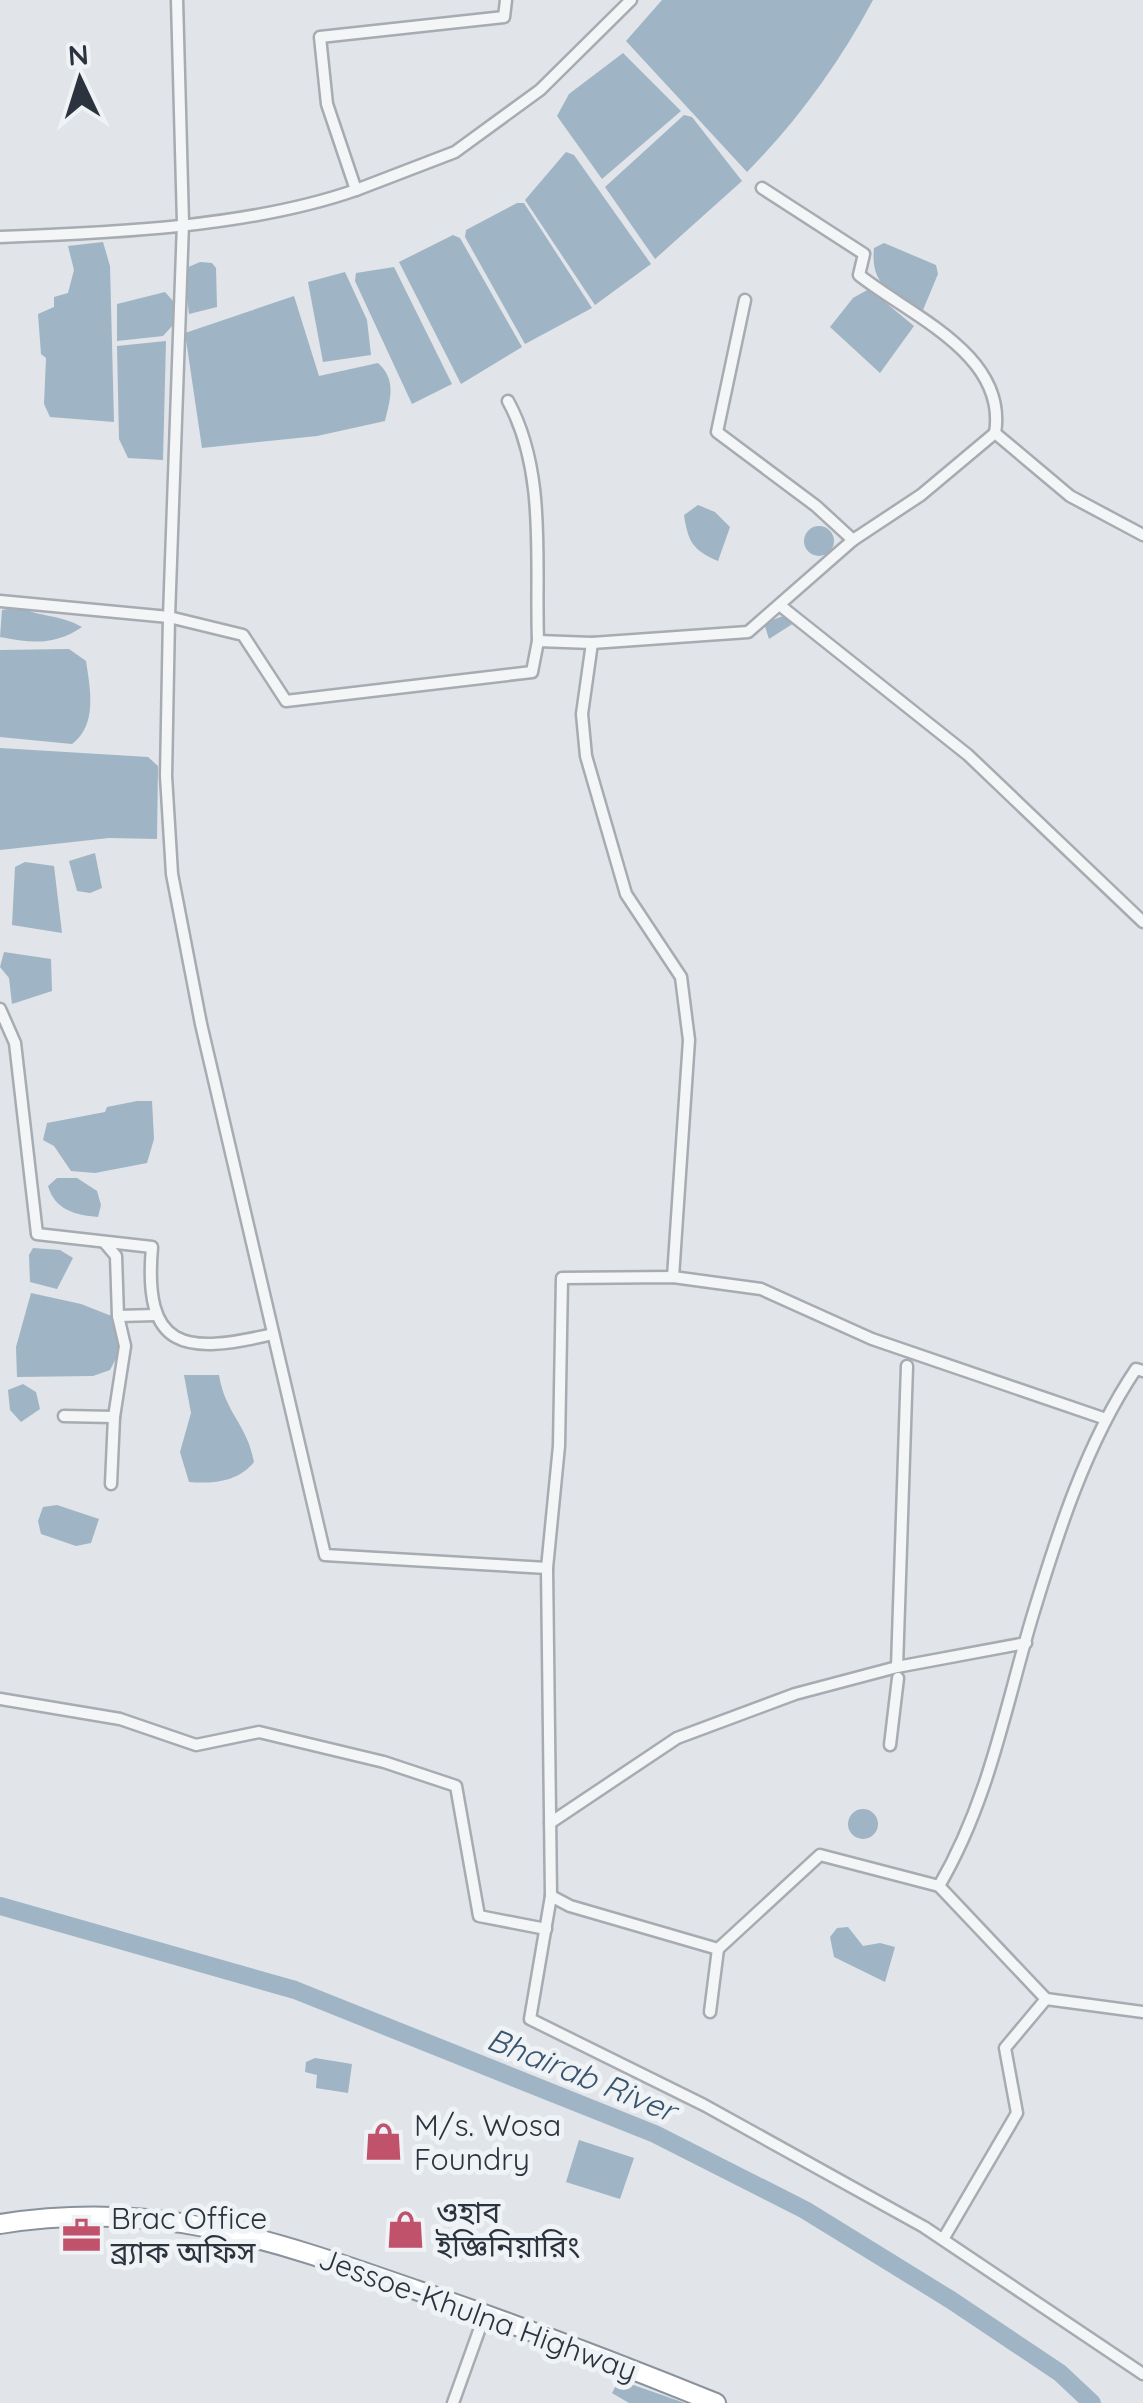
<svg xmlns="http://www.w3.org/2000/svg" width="1143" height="2403" font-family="Quicksand,'Noto Sans Bengali',sans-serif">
<rect width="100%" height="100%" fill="#e1e4e8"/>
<!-- water -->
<g fill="#9fb4c4">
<path d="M662 0H873C839 64 797 121 747 172L626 41Z"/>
<polygon points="623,53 681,111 602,179 557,116 569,94"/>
<polygon points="684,115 692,117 742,181 655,259 605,187"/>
<polygon points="566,152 574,155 651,264 595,305 525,200"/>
<polygon points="517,203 524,203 592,308 525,344 465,237 466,230"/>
<polygon points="453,235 460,238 522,347 461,384 399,262"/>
<polygon points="103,242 110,266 114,422 50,417 44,404 46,358 41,354 38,314 54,307 54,297 68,293 74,270 68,246"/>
<path d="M884 243 936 265 938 274 923 310C892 294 870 286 874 248Z"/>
<polygon points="200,262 212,263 216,268 217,307 189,314 184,269"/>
<polygon points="394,267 452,384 412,404 355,281 356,273"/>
<polygon points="345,272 367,320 371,355 323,362 308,282"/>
<polygon points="869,289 914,326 880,373 830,327 853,298"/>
<polygon points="165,292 173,301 173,325 163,336 117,341 117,304"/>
<path d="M294 296 319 376 378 363C397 380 390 399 385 421L317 436 202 448 185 333Z"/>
<polygon points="166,341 163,460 128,458 119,439 117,346"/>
<path d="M698 505 715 512 730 527 718 561C692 550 688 541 684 515Z"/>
<circle cx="819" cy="541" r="15"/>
<path d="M18 607C41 617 61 615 82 627 54 646 31 643 0 637L2 610Z"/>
<polygon points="786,615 794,623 769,639 764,623"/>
<path d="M69 649 86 661C90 688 98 725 72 744L0 737V650Z"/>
<polygon points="0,748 148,757 158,766 157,839 109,838 0,850"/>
<polygon points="95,853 102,888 90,893 77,891 69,861"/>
<polygon points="25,862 54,866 62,933 12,925 15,867"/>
<polygon points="4,952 51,959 52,991 12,1004 9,978 0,967"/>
<polygon points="137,1101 152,1101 154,1139 147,1163 95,1173 71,1171 54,1146 43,1140 47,1123 105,1112 107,1107"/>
<path d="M57 1178H77L97 1191 101 1205 98 1217C75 1215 55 1210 48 1186Z"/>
<polygon points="33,1248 60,1250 73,1258 57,1289 30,1282 29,1255"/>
<polygon points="31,1293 81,1304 114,1317 123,1345 110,1370 93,1376 17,1377 16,1347"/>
<path d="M184 1375H219C225 1413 247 1424 254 1462 238 1482 213 1484 189 1482L180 1452 191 1413Z"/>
<polygon points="23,1384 36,1392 40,1409 21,1422 10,1410 8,1390"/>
<polygon points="57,1505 99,1519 91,1543 76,1546 41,1534 38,1521 43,1507"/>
<circle cx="863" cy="1824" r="15"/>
<polygon points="848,1927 863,1946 880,1943 895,1947 885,1982 834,1957 830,1937 837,1928"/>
<polygon points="315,2058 352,2064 348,2093 316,2088 317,2075 305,2072 306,2062"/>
<polygon points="579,2140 634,2158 620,2199 566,2182"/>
<polygon points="619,2380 685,2403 629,2403 612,2393"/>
</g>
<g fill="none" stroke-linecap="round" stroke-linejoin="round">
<!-- river -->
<polyline stroke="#9fb4c4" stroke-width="18" points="0,1906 295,1990 655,2134 805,2210 951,2300 1060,2373 1092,2403"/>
<defs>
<g id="street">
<polyline points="177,0 183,223 169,617 166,776 172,874 201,1024 325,1555 547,1568"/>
<path d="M762 188 864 254 859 275C911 316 1008 355 995 433"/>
<polyline points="356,190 455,152 540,90 631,0"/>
<path d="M0 237C112 233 250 227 356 190L327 104 320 37 504 17 506 0"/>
<polyline points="745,300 717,432 816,506 853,540"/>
<path d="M508 401C547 472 535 562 538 641"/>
<polyline points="0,601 169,617 243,635 286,701 532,672 538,641 592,643 748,632 853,540 921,495 995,433 1070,496 1143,535"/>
<polyline points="782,607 968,755 1143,922"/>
<polyline points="592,643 582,714 586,756 626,894 681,977 689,1040 673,1277"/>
<path d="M0 1009 15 1043 37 1234 152 1247C143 1350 184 1355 273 1334"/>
<polyline points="105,1243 116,1256 118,1316 125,1346 114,1417 111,1484"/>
<polyline points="118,1316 155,1315"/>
<polyline points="907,1366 897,1667 1026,1643"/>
<polyline points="64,1416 114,1417"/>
<polyline points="1103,1418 872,1339 761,1289 673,1277 562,1278 559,1446 547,1568 551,1896 530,2019 704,2105 924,2227 1143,2374"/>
<polyline points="0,1699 120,1719 196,1745 259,1732 384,1762 456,1786 479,1916 546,1929"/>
<polyline points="890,1745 898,1678"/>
<polyline points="550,1823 677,1738 795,1694 897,1667"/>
<polyline points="939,1886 1046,1999"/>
<path d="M551 1896 570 1906 718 1949 820 1855 939 1886C988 1802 1004 1713 1031 1621 1057 1535 1086 1443 1136 1369L1143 1371"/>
<polyline points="710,2012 718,1949"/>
<polyline points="945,2236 1017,2113 1005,2048 1046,1999 1143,2012"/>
<polyline points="453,2403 485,2314"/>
</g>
<path id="highway" d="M0 2224C158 2199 270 2239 416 2290 517 2325 617 2363 716 2403"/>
</defs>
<!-- street casing -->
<use href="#street" stroke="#a7abb2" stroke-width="15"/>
<!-- highway casing -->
<use href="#highway" stroke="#8a939d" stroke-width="22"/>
<!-- street -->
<use href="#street" stroke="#f3f5f7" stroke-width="10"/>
<!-- highway -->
<use href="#highway" stroke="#fff" stroke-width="18"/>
</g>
<!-- icons -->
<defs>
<symbol id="shop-bare" viewBox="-9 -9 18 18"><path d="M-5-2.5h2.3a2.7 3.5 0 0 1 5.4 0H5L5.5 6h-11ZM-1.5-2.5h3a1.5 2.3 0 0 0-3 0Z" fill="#c0526b" stroke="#f0f3f6" stroke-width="2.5" paint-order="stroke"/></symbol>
<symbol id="office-bare" viewBox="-9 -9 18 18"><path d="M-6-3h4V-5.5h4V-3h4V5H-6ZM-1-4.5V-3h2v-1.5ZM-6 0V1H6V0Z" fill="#c0526b" stroke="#f0f3f6" stroke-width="2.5" paint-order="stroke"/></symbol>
</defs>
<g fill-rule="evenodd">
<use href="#shop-bare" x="356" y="2114" width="55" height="55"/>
<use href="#shop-bare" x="378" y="2202" width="55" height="55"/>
<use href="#office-bare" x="54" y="2208" width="55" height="55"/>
</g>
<g text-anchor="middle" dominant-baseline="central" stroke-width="10" stroke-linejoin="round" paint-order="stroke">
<!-- poi labels -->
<g font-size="30" fill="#2b333e" stroke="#f0f3f6" text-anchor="start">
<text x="414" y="2125">M/s. Wosa<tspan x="414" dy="34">Foundry</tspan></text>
<text x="436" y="2212">ওহাব<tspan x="436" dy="34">ইজ্ঞিনিয়ারিং</tspan></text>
<text x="111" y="2218">Brac Office<tspan x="111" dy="34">ব্র্যাক অফিস</tspan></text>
</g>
<!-- street labels -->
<g font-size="30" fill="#2b333e" stroke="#f0f3f6">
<text transform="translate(478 2314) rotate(20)">Jessoe-Khulna Highway</text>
</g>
<!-- water labels -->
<g font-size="32" font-style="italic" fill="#39556e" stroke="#f0f3f6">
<text transform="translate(582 2074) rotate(22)">Bhairab River</text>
</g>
</g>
<!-- north arrow -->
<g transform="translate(80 80) rotate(356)" stroke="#f0f3f6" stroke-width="8" paint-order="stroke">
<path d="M0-8L18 38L0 25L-18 38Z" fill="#2b333e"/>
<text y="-15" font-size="28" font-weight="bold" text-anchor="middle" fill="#2b333e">N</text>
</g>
</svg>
